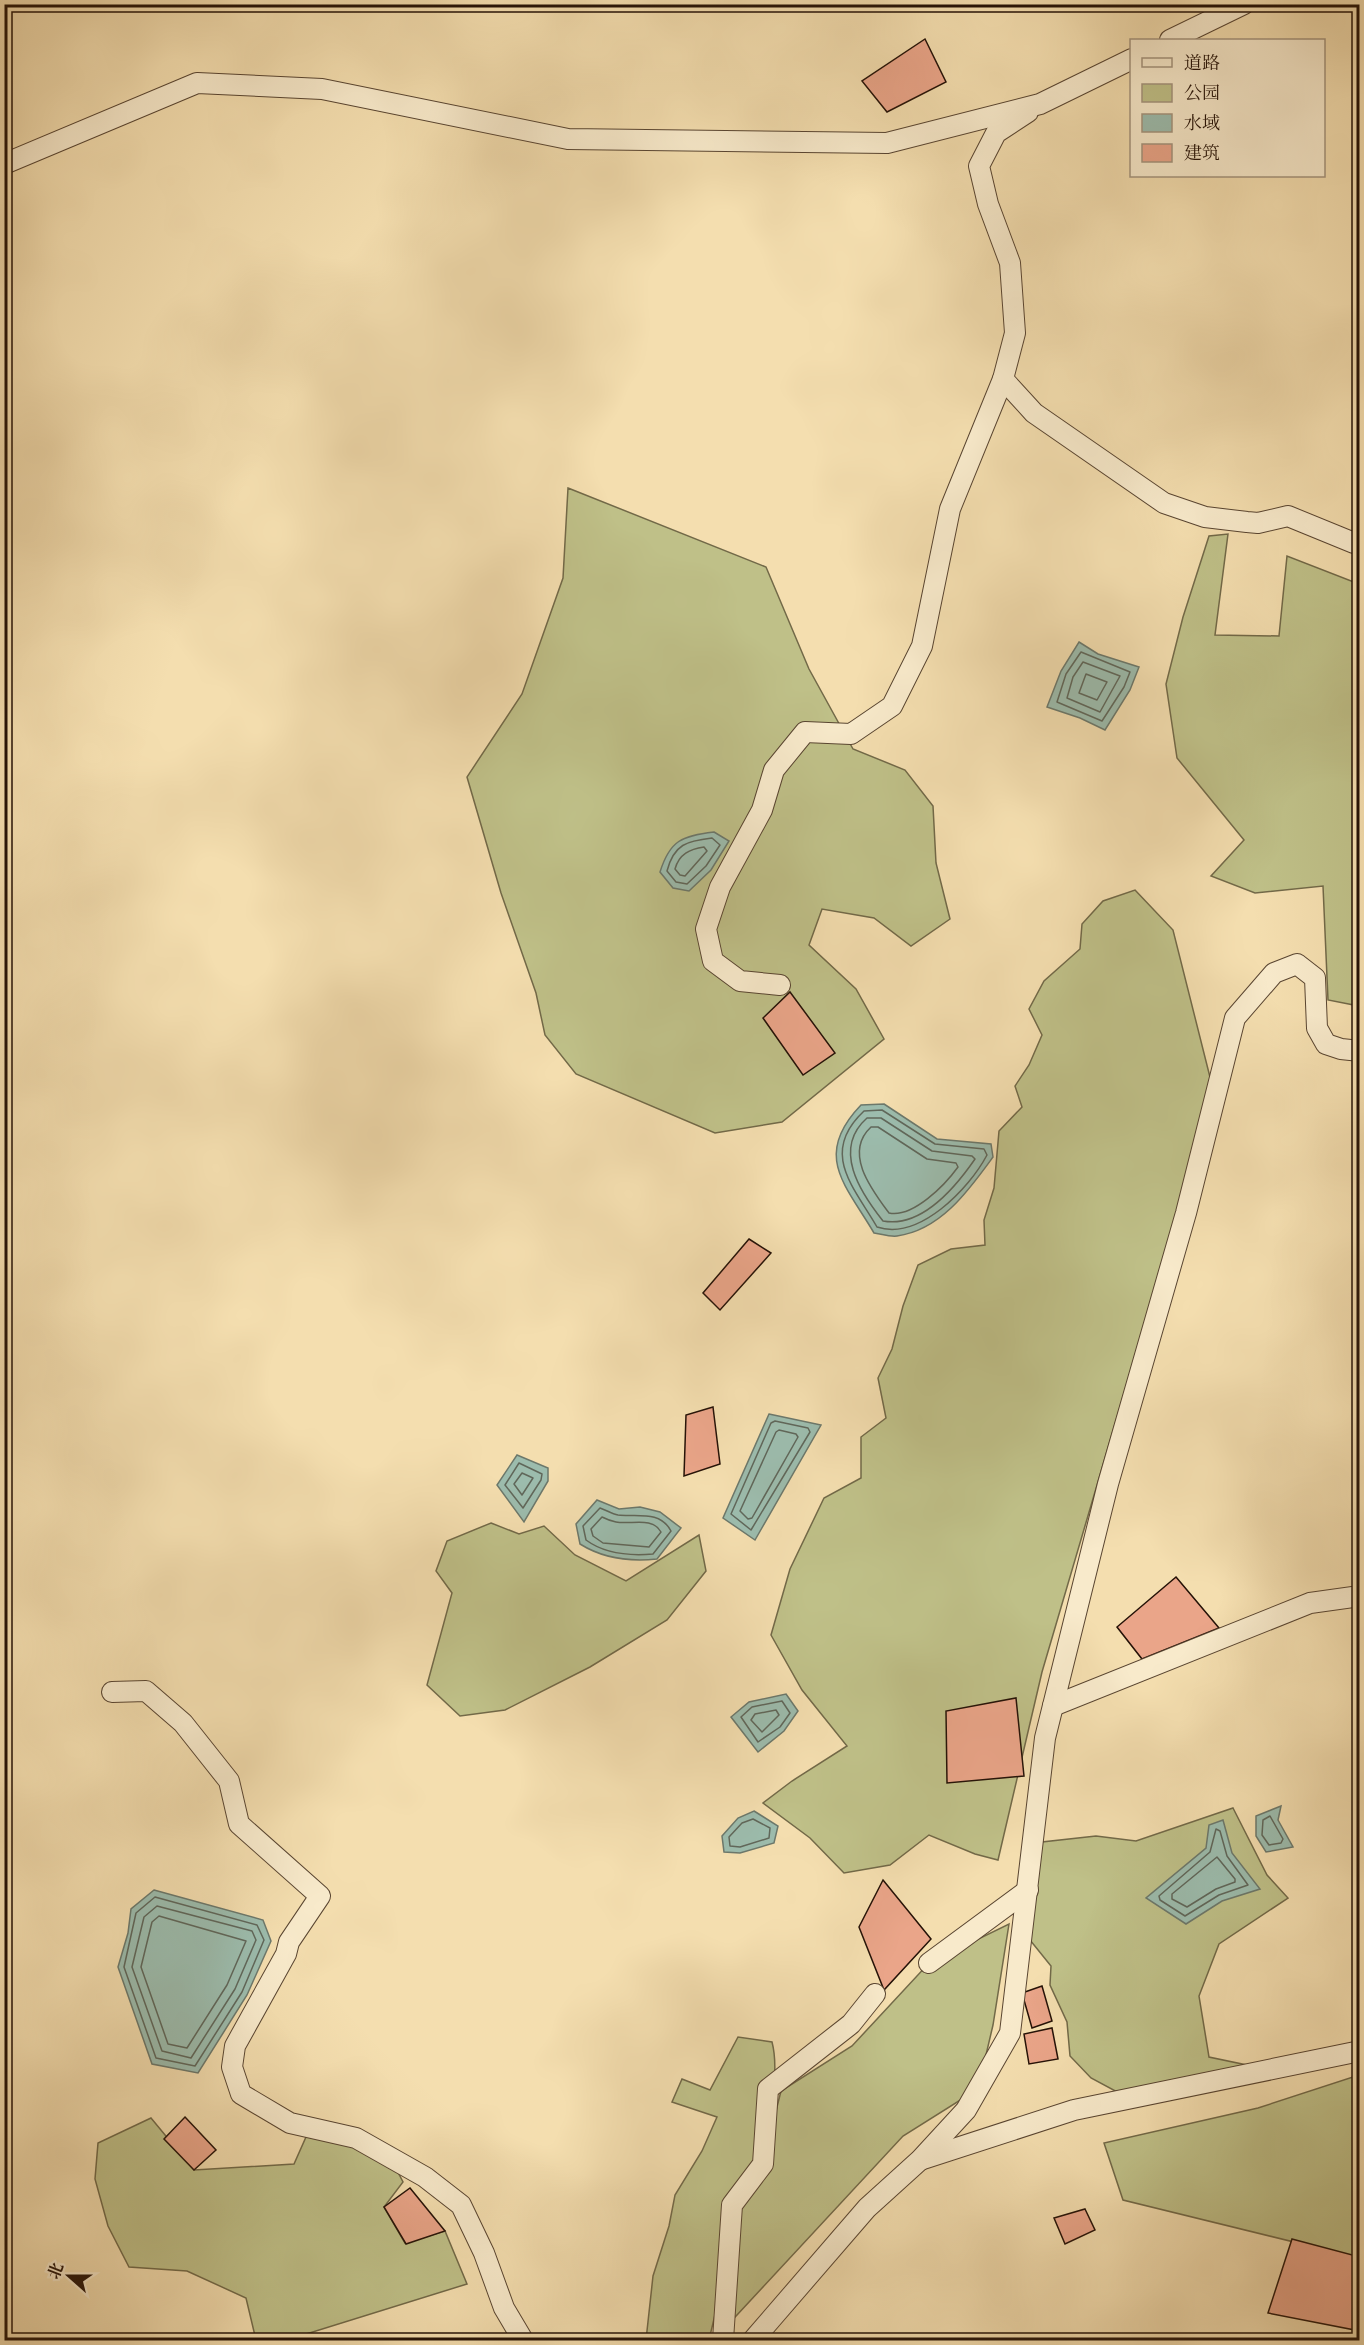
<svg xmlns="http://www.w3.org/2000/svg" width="1364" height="2345" font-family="Vollkorn,'Noto Serif SC',serif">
<rect width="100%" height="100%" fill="#f4deaf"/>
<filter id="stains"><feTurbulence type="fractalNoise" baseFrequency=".00333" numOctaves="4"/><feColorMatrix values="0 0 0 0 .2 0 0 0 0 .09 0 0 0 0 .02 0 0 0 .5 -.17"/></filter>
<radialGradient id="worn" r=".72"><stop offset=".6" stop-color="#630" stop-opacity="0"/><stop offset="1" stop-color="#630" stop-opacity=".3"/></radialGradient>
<!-- green -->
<g fill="#bfc088" stroke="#726948" stroke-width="1.5">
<polygon points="568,488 766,567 809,669 853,749 905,770 933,806 936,863 950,919 911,946 874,918 822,909 809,945 856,989 884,1039 782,1122 715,1133 576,1074 545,1035 536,993 501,893 467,777 522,694 563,578"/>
<polygon points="1228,534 1215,635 1279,636 1287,556 1359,584 1359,1006 1328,1000 1323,886 1255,893 1211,876 1244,840 1177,758 1166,684 1183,617 1209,536"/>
<polygon points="1135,890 1173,930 1215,1097 1145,1322 1042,1672 998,1860 975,1854 929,1835 890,1865 844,1873 810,1838 763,1803 792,1781 847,1746 802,1690 771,1635 790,1569 824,1498 861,1478 861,1437 886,1418 878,1378 892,1349 903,1306 918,1265 951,1249 985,1245 984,1220 994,1188 999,1131 1022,1107 1015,1086 1029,1065 1042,1035 1029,1009 1044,981 1080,949 1082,924 1103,901"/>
<polygon points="491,1523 519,1534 544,1526 575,1555 626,1581 699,1535 706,1571 667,1620 590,1667 505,1710 460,1716 427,1685 452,1593 436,1571 447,1541"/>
<polygon points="1233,1808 1267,1875 1288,1898 1219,1944 1199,1996 1209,2057 1271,2070 1119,2093 1091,2078 1070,2056 1067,2022 1050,1985 1051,1966 1030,1940 1033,1843 1096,1836 1136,1841"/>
<path d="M1009 1924 993 2025 978 2089 903 2136 724 2329 727 2264 709 2340H646L653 2276 669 2226 675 2195 702 2151 717 2117 672 2102 682 2079 710 2090 738 2037 772 2042C781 2076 766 2123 764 2159L781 2091 852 2046 929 1963Z"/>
<polygon points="1359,2075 1359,2258 1123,2200 1104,2143 1258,2108"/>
<polygon points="151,2118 194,2170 294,2164 310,2128 390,2157 403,2182 384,2207 405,2243 445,2231 467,2284 287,2340 256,2340 246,2298 187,2271 129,2267 108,2226 95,2179 98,2143"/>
</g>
<!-- water -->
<g fill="#9cbcad" stroke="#6c786b" stroke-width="1.5">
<polygon points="1079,642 1098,654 1139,667 1130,690 1105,730 1080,718 1047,707 1061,671"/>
<path d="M714 832 729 841 711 870 689 891 673 888 660 872C670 840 682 836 714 832Z"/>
<path d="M884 1104 937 1139 991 1144 993 1157C969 1190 941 1230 897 1236 890 1237 881 1234 874 1233 846 1185 812 1156 861 1105Z"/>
<polygon points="769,1414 821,1425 755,1540 723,1518"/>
<polygon points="517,1455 548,1468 548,1481 524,1522 497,1485"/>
<path d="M597 1500 619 1509 640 1507 660 1512 681 1528 657 1559C629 1562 604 1559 580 1544L576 1524Z"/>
<polygon points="786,1694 798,1711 784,1731 758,1752 731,1717 749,1702"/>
<polygon points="1281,1806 1278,1820 1293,1847 1266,1852 1256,1836 1256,1816"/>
<polygon points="754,1811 778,1826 774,1843 740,1853 724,1852 722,1836 738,1818"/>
<polygon points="1223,1820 1232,1853 1260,1889 1222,1901 1186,1924 1146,1898 1206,1848 1209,1825"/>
<polygon points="154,1890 263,1920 271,1941 247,1995 198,2073 152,2064 118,1967 128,1933 131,1909"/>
</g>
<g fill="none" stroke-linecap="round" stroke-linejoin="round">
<!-- shore -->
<g stroke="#60675a" stroke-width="1.5">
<polygon points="1081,652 1130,672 1124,687 1102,721 1057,702 1066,674"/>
<polygon points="1083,662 1120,676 1100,712 1067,698 1073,677"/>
<polygon points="1086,674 1107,682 1097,700 1079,693"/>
<path d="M712 838 720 845 706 866 687 884 676 882 667 871C674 844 687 841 712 838Z"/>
<path d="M704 847 707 851 685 876 680 875 675 869C679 854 690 849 704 847Z"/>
<path d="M882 1110 935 1144 984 1149 987 1155C969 1189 919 1241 877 1227 854 1187 819 1153 864 1111Z"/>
<path d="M867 1118H881L932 1151 972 1156 975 1159C955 1188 921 1228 883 1221 860 1192 832 1149 867 1118Z"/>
<path d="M871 1127H878L927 1159 956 1163 958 1167C945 1185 913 1218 889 1213 872 1190 843 1153 871 1127Z"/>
<polygon points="775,1421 808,1428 810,1432 751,1530 731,1514 771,1423"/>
<polygon points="779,1430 796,1434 798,1437 752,1518 748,1519 740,1511 776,1432"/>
<polygon points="519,1463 542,1474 541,1480 523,1508 505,1485"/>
<polygon points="522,1473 533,1478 522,1495 514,1484"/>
<path d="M600 1508C606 1510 612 1514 618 1515 637 1517 660 1510 671 1531L653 1554C630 1556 605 1554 586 1540L583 1526Z"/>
<path d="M602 1517C606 1519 611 1521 616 1522 631 1525 652 1516 661 1532L649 1547 603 1543 593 1536 591 1529Z"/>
<polygon points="782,1701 790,1713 780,1727 758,1742 741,1717 752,1707"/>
<polygon points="776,1710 779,1715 762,1732 751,1720 755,1714"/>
<polygon points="1270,1816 1283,1839 1281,1843 1269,1845 1262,1835 1263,1820"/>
<polygon points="753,1819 770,1828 769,1838 740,1847 730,1846 729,1837 742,1823"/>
<polygon points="1216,1829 1220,1831 1227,1856 1248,1885 1219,1895 1185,1916 1160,1900 1159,1896 1210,1852"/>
<polygon points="1217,1857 1235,1879 1235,1882 1216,1889 1187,1907 1172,1899 1172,1894"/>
<polygon points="155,1897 257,1925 264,1940 242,1992 195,2066 156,2058 124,1967 136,1913"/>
<polygon points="157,1906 252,1931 256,1940 235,1989 191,2058 162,2051 132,1967 144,1917"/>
<polygon points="159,1916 246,1941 227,1985 187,2048 168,2044 141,1967 152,1922"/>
</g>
</g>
<!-- building -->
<g fill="#eaa589" stroke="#251207" stroke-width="1.5">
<polygon points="925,39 946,82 887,112 862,81"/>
<polygon points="790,992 835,1053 803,1075 763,1018"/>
<polygon points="749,1239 771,1253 720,1310 703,1293"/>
<polygon points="713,1407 720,1464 684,1476 686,1415"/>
<polygon points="1176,1577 1219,1628 1142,1659 1117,1627"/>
<polygon points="1016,1698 1024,1776 947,1783 946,1711"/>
<polygon points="883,1880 931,1939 884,1990 859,1927"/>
<polygon points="1042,1986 1052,2021 1032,2028 1022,1993"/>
<polygon points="1052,2028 1058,2059 1029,2064 1024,2034"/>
<polygon points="185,2117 216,2150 194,2170 164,2139"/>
<polygon points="410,2188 445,2231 406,2244 384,2207"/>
<polygon points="1085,2209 1095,2230 1065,2244 1054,2218"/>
<polygon points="1292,2239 1360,2257 1360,2331 1268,2313"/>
</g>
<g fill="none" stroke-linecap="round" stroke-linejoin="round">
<defs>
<g id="minor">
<polyline points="1170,40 1244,4"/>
<polyline points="1028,112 996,133 979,166 988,204 1010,263 1015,333 1003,379 1034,413 1164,503 1205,517 1247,522 1258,523 1288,516 1354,543 1360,542"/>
<polyline points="4,164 197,83 322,89 568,139 887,143 1040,104 1132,59"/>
<polyline points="780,985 740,981 713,961 706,929 720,887 762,810 774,770 805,732 851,734 892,706 922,646 950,509 1003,379"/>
<polyline points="112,1692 146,1691 183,1723 229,1781 239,1824 320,1896 289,1942 286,1954 235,2046 232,2067 241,2094 290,2123 356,2138 425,2177 461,2205 484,2253 504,2308 523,2340"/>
<polyline points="1053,1706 1310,1603 1360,1596"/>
<polyline points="929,1963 1028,1890"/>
<polyline points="923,2159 1074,2110 1360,2051"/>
<polyline points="723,2340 732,2205 763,2164 768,2089 851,2024 875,1994"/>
<polyline points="753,2340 867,2208 920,2160 966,2110 1010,2033 1045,1738 1108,1484 1186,1213 1235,1018 1274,973 1297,964 1315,978 1317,1028 1326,1044 1341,1049 1360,1051"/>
</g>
</defs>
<!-- minor casing -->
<use href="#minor" stroke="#594531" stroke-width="22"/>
<!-- minor -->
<use href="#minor" stroke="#f8eacb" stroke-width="20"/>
</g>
<!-- margin -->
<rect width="1364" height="2345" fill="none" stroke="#f4deaf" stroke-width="24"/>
<rect x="6" y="6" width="1352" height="2333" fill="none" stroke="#251207" stroke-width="3"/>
<rect x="12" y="12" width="1340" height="2321" fill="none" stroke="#251207" stroke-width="1.5"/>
<!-- legend -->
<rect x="1130" y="39" width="195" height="138" fill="#f8eacb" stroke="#a4947d" stroke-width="1.5"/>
<rect x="1142" y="58" width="30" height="9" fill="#f8eacb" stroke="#a4947d" stroke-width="1.5"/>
<text x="1184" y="69" font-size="18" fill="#251207">道路</text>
<rect x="1142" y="84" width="30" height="18" fill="#bfc088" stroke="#a4947d" stroke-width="1.5"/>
<text x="1184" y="99" font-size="18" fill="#251207">公园</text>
<rect x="1142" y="114" width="30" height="18" fill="#9cbcad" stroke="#a4947d" stroke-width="1.5"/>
<text x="1184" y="129" font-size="18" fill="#251207">水域</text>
<rect x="1142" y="144" width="30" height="18" fill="#eaa589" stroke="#a4947d" stroke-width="1.5"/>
<text x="1184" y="159" font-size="18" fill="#251207">建筑</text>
<!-- north arrow -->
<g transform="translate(69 2276) rotate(291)" stroke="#f8eacb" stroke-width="4.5" paint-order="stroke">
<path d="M0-4.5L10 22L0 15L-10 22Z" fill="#251207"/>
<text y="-9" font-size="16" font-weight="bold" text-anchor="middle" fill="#251207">北</text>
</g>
<rect width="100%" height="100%" filter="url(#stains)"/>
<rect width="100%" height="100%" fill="url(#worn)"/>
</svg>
